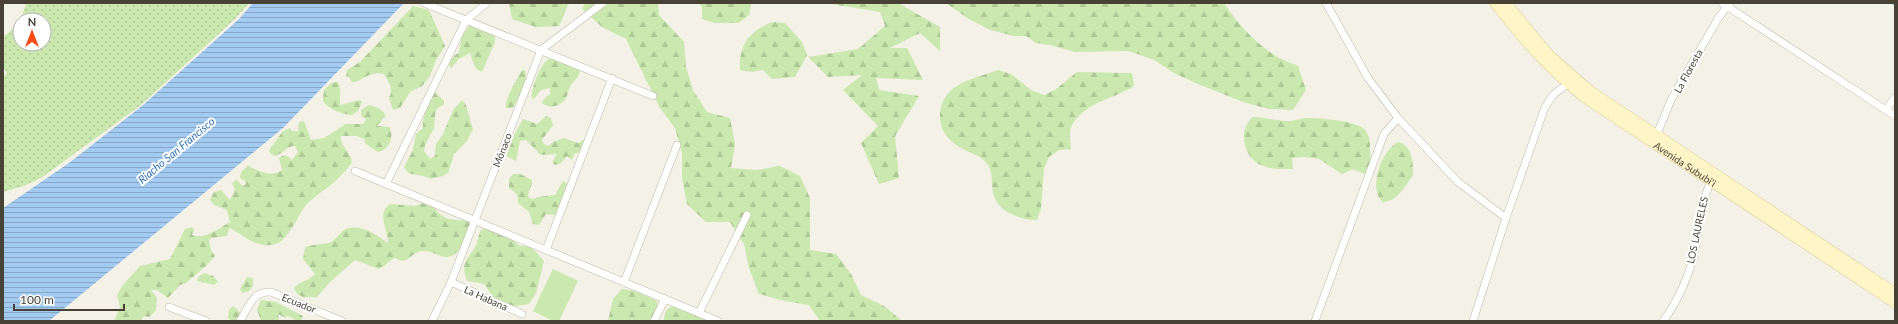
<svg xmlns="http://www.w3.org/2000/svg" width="1898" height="324" font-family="Lato,sans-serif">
<defs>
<pattern id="grass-dots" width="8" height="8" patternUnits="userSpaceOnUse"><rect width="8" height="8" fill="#cae8af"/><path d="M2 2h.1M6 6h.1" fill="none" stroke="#afc897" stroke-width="1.8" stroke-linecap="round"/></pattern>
<pattern id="forest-firs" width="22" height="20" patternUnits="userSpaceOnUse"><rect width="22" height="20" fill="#cae8af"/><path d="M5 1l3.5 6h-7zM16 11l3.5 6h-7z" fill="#afc897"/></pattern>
<pattern id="water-rules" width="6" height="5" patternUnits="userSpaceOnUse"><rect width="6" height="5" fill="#a3cbf1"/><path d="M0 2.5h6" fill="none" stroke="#87a6c4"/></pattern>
</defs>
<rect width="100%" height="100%" fill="#f4f1e7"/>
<!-- grass -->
<polygon fill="url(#grass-dots)" points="26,3 249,3 236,18 141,105 41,178 24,186 3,192 3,78 7,73 3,67 3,37 20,23 20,44 44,44 44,20 21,20"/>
<!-- forest -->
<g fill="url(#forest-firs)">
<polygon points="509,3 569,3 559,26 536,27 512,19"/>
<polygon points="585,3 658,3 659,15 684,42 686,67 693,90 707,112 730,118 735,144 731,168 756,170 780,166 800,176 810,198 810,250 836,254 851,274 861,295 884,306 902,321 820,321 809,305 784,301 759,294 749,268 744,244 730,222 706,222 687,204 682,179 682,153 675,128 660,108 626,39 602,27 582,9"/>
<polygon points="699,3 751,3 749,15 739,23 715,23 702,19 702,7"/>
<polygon points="825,3 898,3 940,27 940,51 920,33 890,48 907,48 923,80 876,78 879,90 919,96 895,136 899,178 879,184 861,143 878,126 843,90 862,75 828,77 808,57 858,49 885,26 880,12"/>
<path d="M946 3H1224C1237 23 1255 43 1276 56 1282 60 1291 63 1298 66L1306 90 1293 110 1269 109 1243 102 1198 84 1174 73 1154 60 1129 51 1075 52 1050 45 1036 43 1026 36H1014L990 30 969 19Z"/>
<path d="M413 6 429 10 445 46 436 60 430 76 422 86 410 92 400 108 393 110 389 98C394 89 389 83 384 74 367 70 364 82 352 82L348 76 346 77 347 70 360 62Z"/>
<path d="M772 22 785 23 802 42 807 55 795 77 772 79 763 70 752 72 740 70C739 44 749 32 772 22Z"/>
<path d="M470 25H476L484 31 495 36V42L482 72C473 69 473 60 470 53L459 59 451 68 449 65 452 58 459 52 462 36Z"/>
<path d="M562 59 579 67C582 77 574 79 570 87 568 90 568 93 567 96 562 106 551 110 542 103L543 100 550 94V88L541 90 535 98 532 99C530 91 541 62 549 59 553 58 558 59 562 59Z"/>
<path d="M522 70H525C529 81 519 96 514 106L512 108H506C504 99 517 80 522 70Z"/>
<path d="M998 70 1011 74 1031 90 1044 95 1056 89 1077 72 1132 73 1134 86C1113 100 1078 103 1070 131 1069 136 1071 144 1071 149L1059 150 1049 157 1044 169 1041 209 1037 220C1022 220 999 213 994 196 990 185 995 171 985 161 976 153 960 150 951 141 943 133 940 125 940 114 942 83 974 79 998 70Z"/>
<path d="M338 82 340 88V105L360 100 362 102 358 111 352 115C342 114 329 110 323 101L324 90 331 83Z"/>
<path d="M435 92 444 101V104L437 109 435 115 434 128 425 145 424 151 430 159 435 156 436 144 443 134 453 110 462 100 466 105 473 129 467 141 454 154 448 173 443 176 430 179C421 172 410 179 404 167L413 150 416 134 423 128C422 119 429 98 435 92Z"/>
<path d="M369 105 379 108 386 115 377 126 389 127C395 137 389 150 378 152L366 144 364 139 357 136H341C339 146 352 153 352 163 346 170 340 177 333 183 324 191 314 196 306 205 297 216 288 244 271 245 254 247 243 234 229 228L227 236 212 238 209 240 211 250 215 256 207 265 186 283 180 285 168 298 157 290H151L157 298 156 310 149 317 144 316 140 321H114L120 307 117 295 123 285 140 266 170 259 185 229 192 227 194 229 192 235C204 240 220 228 230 222L227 210 214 205 210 200 214 192 221 190 230 200 235 189 232 184 236 179 243 186 246 184 245 181 240 178C240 172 243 170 248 166 259 171 271 178 282 170L279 158 284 155 287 156 292 160 298 152 295 146C286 146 283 154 275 156L270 153 269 150 283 131 290 128 292 131H298L299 122 304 121 311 140 324 138 346 124H363L366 119 361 116V110Z"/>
<polygon points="546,116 551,118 553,125 542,140 543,143 548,146 553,142 564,138 578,143 586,139 580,152 574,154 572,160 567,156 561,163 555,165 552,162 557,154 541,155 526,140 520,141 516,161 506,156 505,153 506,150 523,119 537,124"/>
<path d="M1253 117C1264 117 1275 121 1287 121 1293 121 1299 119 1305 118 1318 118 1356 120 1365 130 1370 135 1370 144 1370 150 1371 159 1371 166 1365 174L1353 169 1342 174 1319 159 1305 157 1292 158 1293 169C1281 169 1270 170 1259 164 1243 156 1238 128 1253 117Z"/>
<path d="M1399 142C1413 148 1413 162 1413 175 1405 186 1398 201 1383 202 1367 189 1382 148 1399 142Z"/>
<polygon points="513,174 520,174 532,180 532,183 528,195 529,198 533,199 538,197 555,195 563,181 569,185 557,213 555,215 546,214 539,225 533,224 529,212 518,203 517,194 509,188 509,179"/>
<path d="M426 202C435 206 438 215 446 218 453 221 461 219 469 222 471 234 460 257 446 257 437 256 431 250 422 251 409 253 409 266 395 258 388 261 386 266 379 269L355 260 329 283 317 297H303L297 294 294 288C300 281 309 281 315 274L303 259 305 247C313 244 321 245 329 243 336 241 339 232 346 229 361 223 377 235 388 243 388 229 376 214 390 204L415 206Z"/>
<path d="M487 228 510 238 520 246 532 245 534 250 544 261 536 293 529 304 509 307 496 302 485 285 480 283 467 281C459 260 470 259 477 243 478 239 479 234 481 230Z"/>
<polygon points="204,273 213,276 219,283 216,282 215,285 197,281 199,276"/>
<polygon points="247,277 253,278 253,286 249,291 242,293 240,289"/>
<polygon points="622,289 635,291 657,301 658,308 651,321 608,321 613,299"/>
<polygon points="261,300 276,302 303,316 302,319 298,321 287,316 285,318 278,314 279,321 261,321 257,309"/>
<polygon points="233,306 241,313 236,321 232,321 228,318 229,310"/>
<path d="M675 306 687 312 718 321H664C664 312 667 307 675 306Z"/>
</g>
<!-- pitch -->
<polygon fill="#cae8af" points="553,269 578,281 559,321 553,321 533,311"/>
<!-- water -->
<polygon fill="url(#water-rules)" points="253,3 404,3 283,128 49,321 3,321 3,208 69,163 142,106 239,19"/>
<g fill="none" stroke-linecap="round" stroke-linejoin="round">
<!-- stream -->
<polyline stroke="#a3cbf1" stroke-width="2" points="1892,3 1895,5"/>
<defs>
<g id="street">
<polyline points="424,3 653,96"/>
<polyline points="1326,3 1368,78 1398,118 1458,182 1506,218"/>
<polyline points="1722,3 1895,116"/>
<polyline points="1886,110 1895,97"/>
<polyline points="1655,139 1671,100 1719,17 1730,3"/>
<polyline points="355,171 718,321"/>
<polyline points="386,184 466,20 487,3"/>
<polyline points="546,250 612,78"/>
<polyline points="451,282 522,314"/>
<polyline points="624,282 677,145"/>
<polyline points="169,307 206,321"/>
<polyline points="699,313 747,215"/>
<path d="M240 321C249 307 252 291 271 292L342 321"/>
<polyline points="432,321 451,282 541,50 603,3"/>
<polyline points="654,321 665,299"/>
<polyline points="1315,321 1384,134 1398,118"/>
<polyline points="1473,321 1506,218 1545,107 1553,95 1571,81"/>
<path d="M1663 321C1677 303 1689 276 1694 254 1700 229 1699 205 1711 182"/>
</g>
<g id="secondary">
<path id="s1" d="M1495 3C1521 38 1550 69 1584 97L1895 303"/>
<polyline points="1506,3 1549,55 1590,91 1895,293"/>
</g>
</defs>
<!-- street casing -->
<use href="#street" stroke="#bfb9a9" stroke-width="8"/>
<!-- secondary casing -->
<use href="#secondary" stroke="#d4c897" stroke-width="11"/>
<!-- street -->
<use href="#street" stroke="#fff" stroke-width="7"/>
<!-- secondary -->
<use href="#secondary" stroke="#fff5c6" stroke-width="10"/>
</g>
<g text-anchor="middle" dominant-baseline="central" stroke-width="4" stroke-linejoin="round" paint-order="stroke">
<!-- street labels -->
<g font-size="10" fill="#474136" stroke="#fff">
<text transform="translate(1688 71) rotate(-61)">La Floresta</text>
<text transform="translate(502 150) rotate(-69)">Mónaco</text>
<text stroke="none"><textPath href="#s1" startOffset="251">Avenida Sububi'i</textPath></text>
<text transform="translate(1697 230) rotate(-78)">LOS LAURELES</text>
<text transform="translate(486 298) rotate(24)">La Habana</text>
<text transform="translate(299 303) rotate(22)">Ecuador</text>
</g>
<!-- water labels -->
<g font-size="11" font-style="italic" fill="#2e71b3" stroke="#fff">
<text transform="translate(176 150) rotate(-40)">Riacho San Francisco</text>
</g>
</g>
<!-- border -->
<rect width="1898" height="324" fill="none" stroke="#474136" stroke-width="8"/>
<!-- north arrow -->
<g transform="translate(32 32)"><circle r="19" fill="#ffffff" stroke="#b5b3af"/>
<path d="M0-3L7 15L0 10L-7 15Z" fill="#fb4b17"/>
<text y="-6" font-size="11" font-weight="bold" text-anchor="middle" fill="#474136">N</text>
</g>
<!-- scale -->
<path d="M14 304v6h110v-6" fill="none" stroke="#474136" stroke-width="2"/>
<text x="20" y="304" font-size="12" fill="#474136" stroke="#ffffff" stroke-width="3" paint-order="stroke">100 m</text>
</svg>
